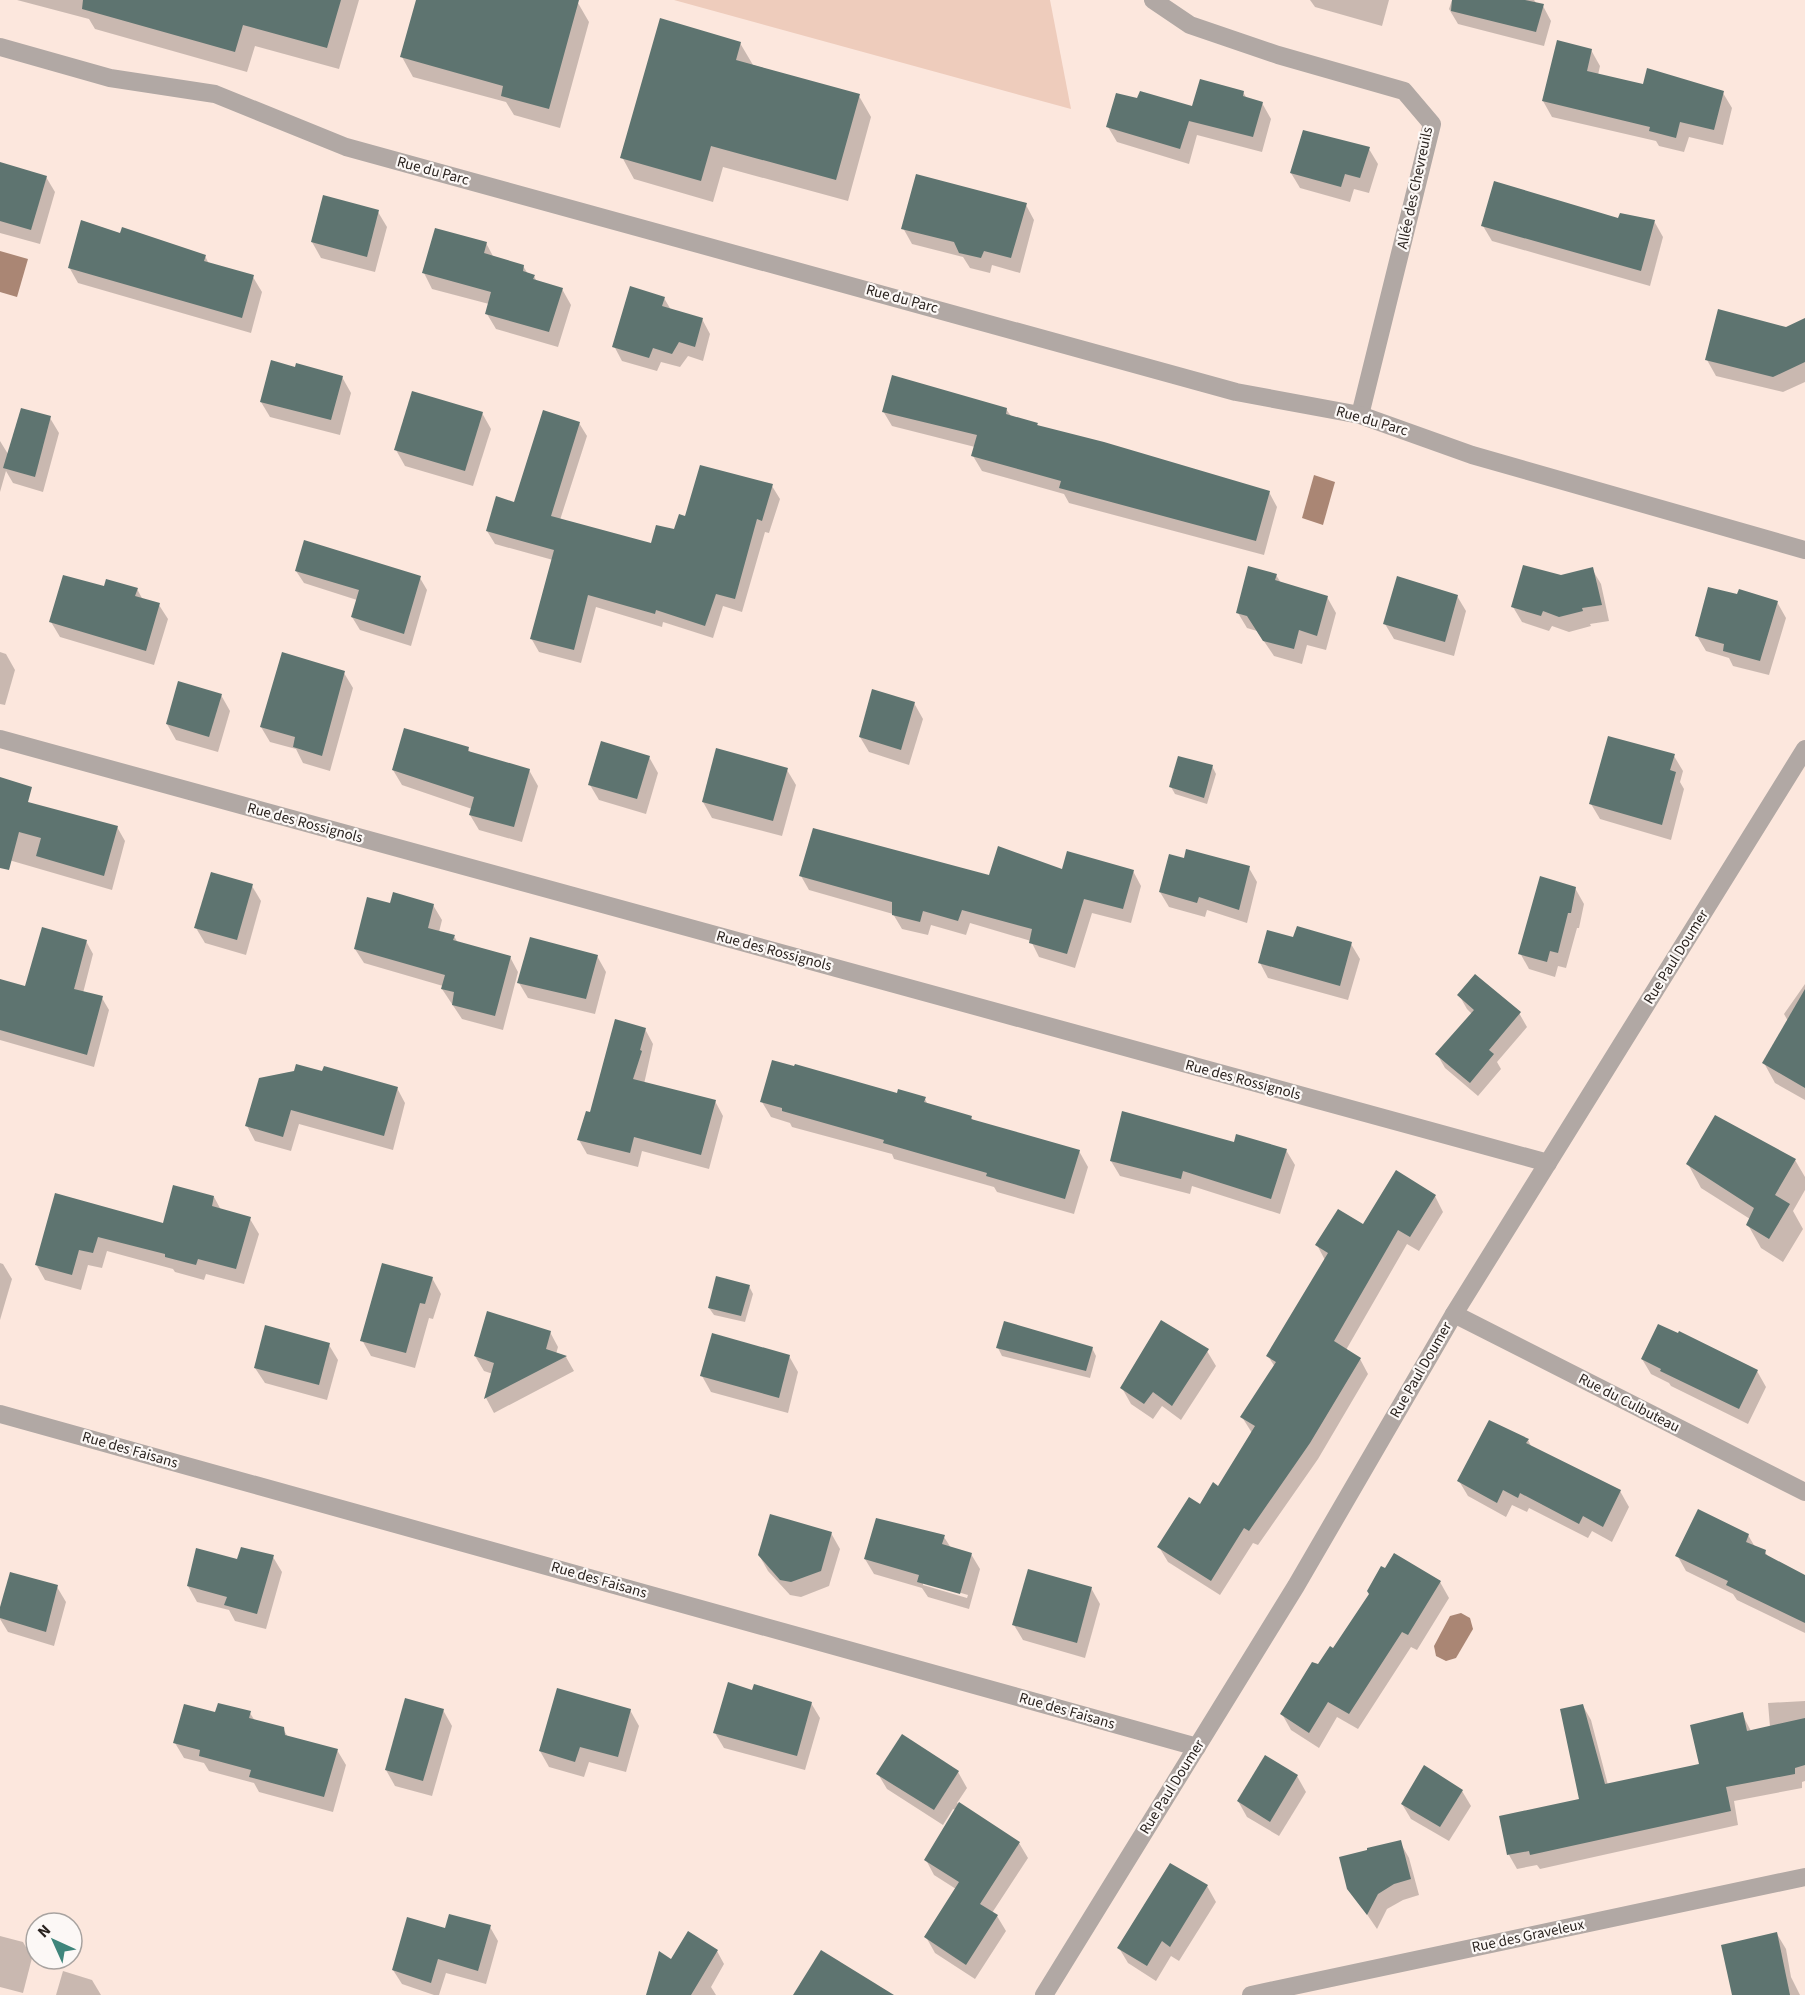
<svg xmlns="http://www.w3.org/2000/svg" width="1805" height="1995" font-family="'Source Sans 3',sans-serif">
<rect width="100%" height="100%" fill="#fce7dd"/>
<!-- green -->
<polygon fill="#eeccbc" points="674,0 1050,0 1071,109"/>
<!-- water -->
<g fill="#aa8674">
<polygon points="0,251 28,259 17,297 0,292"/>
<polygon points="1314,475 1335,482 1323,525 1302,518"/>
<polygon points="1461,1613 1470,1618 1473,1629 1456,1658 1446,1661 1436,1656 1434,1646 1450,1616"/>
</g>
<!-- shadow -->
<g fill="#0003" fill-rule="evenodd">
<polygon points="17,0 359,0 339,69 255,46 247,72 95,29 89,19"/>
<polygon points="417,0 567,0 578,3 589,22 560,128 514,115 506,102 413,77 402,57"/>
<polygon points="1310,0 1389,0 1382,26 1315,7"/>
<polygon points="1452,0 1534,0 1537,4 1543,6 1551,21 1544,46 1458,24 1449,9"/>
<polygon points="740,43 753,65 859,96 871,117 848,201 723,167 713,202 634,179 622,157"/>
<polygon points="1591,50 1600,66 1598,75 1644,86 1723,93 1732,108 1723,145 1689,137 1684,152 1659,146 1656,141 1552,117 1543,101"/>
<polygon points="1243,92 1247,99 1262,103 1271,119 1262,152 1197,135 1189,164 1117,142 1108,127 1193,108"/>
<polygon points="1369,149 1378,164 1369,193 1354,189 1350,202 1300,188 1291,173"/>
<polygon points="0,163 46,177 55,192 40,244 0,233"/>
<polygon points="1026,205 1034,220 1020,273 992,265 990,273 970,268 963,257 912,244 903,228"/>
<polygon points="378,212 387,227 375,272 321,258 312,242"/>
<polygon points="1619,220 1654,221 1663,237 1650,286 1492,241 1483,226"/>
<polygon points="121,235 205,256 209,264 253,277 262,292 251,333 78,283 69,267"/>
<polygon points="486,243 494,258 523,266 528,274 534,276 537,282 562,289 571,305 558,347 496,329 487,314 489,304 432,289 424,273"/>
<polygon points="664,298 671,310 702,319 710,334 703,361 688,356 680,367 661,362 657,371 622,361 614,346"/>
<polygon points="1786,329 1805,330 1805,382 1783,392 1716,376 1707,360"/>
<polygon points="342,377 351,393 340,435 270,417 261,402"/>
<polygon points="1006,409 1011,416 1037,424 1039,427 1269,492 1277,507 1264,555 1069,503 1064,494 982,471 973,456 975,447 892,426 883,411"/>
<polygon points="482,413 491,429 473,486 405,466 396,450"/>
<polygon points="50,418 59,433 43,492 13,483 6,471 0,492 0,441 8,454"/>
<polygon points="579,423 587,436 560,520 652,544 675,531 686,518 772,486 780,499 769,533 765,532 742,612 723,606 713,638 663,622 662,627 596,607 581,663 539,652 531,638 553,560 495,544 487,531 515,504"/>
<polygon points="1592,569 1601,584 1609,621 1590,624 1591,626 1569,632 1552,626 1549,631 1522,622 1513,607 1561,577"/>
<polygon points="296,571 420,578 427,590 411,646 360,630 352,617 357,600 304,583"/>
<polygon points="1276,575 1281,583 1327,597 1336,613 1326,650 1307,645 1302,664 1274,656 1257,631 1247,628 1238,613"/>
<polygon points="105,588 137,589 143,600 159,605 168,619 154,665 60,637 51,622"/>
<polygon points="1457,596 1466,611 1454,656 1394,639 1385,624"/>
<polygon points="1777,602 1786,618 1769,675 1733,666 1729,658 1706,651 1697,636"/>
<polygon points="0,652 6,654 15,670 5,705 0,704"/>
<polygon points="344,673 353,688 330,771 303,763 296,749 270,742 261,727"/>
<polygon points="221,695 230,711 218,752 176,740 167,724"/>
<polygon points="914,703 923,719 909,765 869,752 860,737"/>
<polygon points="468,748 471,754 529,770 538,786 522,842 479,830 470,815 472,809 402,785 393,770"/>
<polygon points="1674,756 1683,771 1680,782 1684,789 1671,840 1600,819 1591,804"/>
<polygon points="649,757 658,773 646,814 599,800 590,785"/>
<polygon points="1212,766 1216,774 1207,804 1175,794 1171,787"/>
<polygon points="787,770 796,785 782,836 712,818 703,802"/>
<polygon points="0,813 117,827 125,841 112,890 2,858 0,866"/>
<polygon points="1249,868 1257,882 1247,923 1207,910 1205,917 1169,907 1160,892"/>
<polygon points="1063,871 1133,871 1141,886 1131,923 1092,913 1075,968 1039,957 1031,941 970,923 966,935 931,925 928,935 902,929 893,914 809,890 801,876 990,877"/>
<polygon points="252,886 261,901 246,955 205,943 196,928"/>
<polygon points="1575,888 1584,904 1579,928 1577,928 1566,968 1558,966 1555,977 1529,969 1520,953"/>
<polygon points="391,904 433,905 442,920 439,932 454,936 458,943 510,957 518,972 503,1030 462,1019 442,989 443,986 364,963 355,949"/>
<polygon points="1294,939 1351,944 1360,959 1348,1000 1268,978 1260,963"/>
<polygon points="86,941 93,954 83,993 102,998 109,1010 94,1067 0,1040 0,980 26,987"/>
<polygon points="597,956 606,972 595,1014 528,998 519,983"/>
<polygon points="1805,984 1805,1100 1775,1083 1764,1063 1788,1021 1784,1014"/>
<polygon points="1459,995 1519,1013 1527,1027 1497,1062 1501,1069 1478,1096 1445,1068 1437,1054 1472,1014 1467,1009"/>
<polygon points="645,1029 653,1044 644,1084 715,1101 723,1116 709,1169 642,1151 638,1167 587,1154 579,1140 591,1114"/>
<polygon points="323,1072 397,1088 405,1103 393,1150 299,1124 291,1151 255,1141 247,1126"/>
<polygon points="925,1099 928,1105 971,1117 974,1122 1079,1151 1088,1167 1074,1214 997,1192 994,1187 894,1159 892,1154 792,1127 790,1123 771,1117 762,1102"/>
<polygon points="1286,1150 1295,1165 1280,1214 1192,1186 1190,1194 1120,1176 1111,1161"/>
<polygon points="1795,1160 1805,1177 1805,1190 1793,1211 1803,1229 1783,1262 1761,1248 1748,1225 1750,1219 1701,1188 1688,1164"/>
<polygon points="56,1195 164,1225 214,1197 221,1210 250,1219 259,1234 244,1284 206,1274 204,1280 175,1272 173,1269 107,1251 102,1268 88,1265 81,1290 45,1280 36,1264"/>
<polygon points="1435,1196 1443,1212 1419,1251 1407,1244 1346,1350 1360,1359 1368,1374 1318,1459 1258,1545 1253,1543 1220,1595 1168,1562 1159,1547 1219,1488 1252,1433 1242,1417 1275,1367 1268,1356 1325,1260 1317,1245"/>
<polygon points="0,1263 3,1264 12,1279 0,1320"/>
<polygon points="432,1278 441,1294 433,1319 429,1318 415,1368 371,1356 362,1340"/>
<polygon points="749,1286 753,1294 745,1322 714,1315 709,1308"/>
<polygon points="550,1332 558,1347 556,1354 566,1357 574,1371 494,1413 486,1398 493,1374 484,1371 475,1356"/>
<polygon points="1679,1333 1757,1371 1766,1387 1748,1424 1671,1386 1669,1383 1651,1374 1642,1359"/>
<polygon points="329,1345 338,1360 327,1400 265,1383 255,1368"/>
<polygon points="998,1348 1092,1348 1096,1356 1090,1378 1002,1356"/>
<polygon points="1207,1351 1216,1366 1181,1420 1162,1406 1153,1419 1131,1404 1122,1388"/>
<polygon points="789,1356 798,1372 788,1413 711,1392 702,1376"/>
<polygon points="1528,1440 1532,1448 1620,1491 1629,1507 1612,1542 1592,1531 1588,1538 1529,1508 1527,1512 1512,1505 1506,1517 1468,1496 1459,1481"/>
<polygon points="831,1533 840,1549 829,1586 801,1597 790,1595 768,1571 759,1555"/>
<polygon points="1748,1535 1755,1547 1765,1552 1769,1558 1805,1576 1805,1633 1737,1600 1733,1594 1686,1571 1677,1555"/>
<path d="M944 1537 951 1548 971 1554 980 1569 969 1609 928 1597 922 1588 874 1574 865 1559ZM923 1582 968 1595 967 1598 923 1585Z"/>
<polygon points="273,1557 282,1572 266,1629 235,1621 229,1610 197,1602 188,1586 238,1560"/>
<polygon points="1440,1582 1449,1598 1417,1650 1411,1647 1358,1729 1337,1717 1319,1748 1291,1730 1282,1714 1318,1666"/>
<polygon points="57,1587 66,1602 54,1646 8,1632 0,1619 0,1612"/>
<polygon points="1091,1588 1100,1604 1085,1658 1023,1640 1014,1625"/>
<polygon points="753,1692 811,1703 820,1718 805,1770 724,1748 715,1733"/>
<polygon points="1805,1701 1805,1781 1802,1782 1802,1788 1734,1801 1738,1825 1540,1869 1537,1865 1517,1869 1509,1855 1501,1817 1581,1800 1583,1706 1591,1720 1608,1785 1701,1765 1742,1714 1751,1731 1770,1727 1768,1703"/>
<polygon points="443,1710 452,1726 432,1796 395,1786 386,1770"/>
<polygon points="630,1710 639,1726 626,1772 589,1762 584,1777 549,1767 540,1751"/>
<polygon points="250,1713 255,1721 283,1729 288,1737 337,1750 346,1765 333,1812 259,1792 254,1783 209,1771 204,1763 184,1758 175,1743 216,1714"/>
<polygon points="958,1772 967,1788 957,1803 1019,1843 1028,1858 992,1913 997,1916 1006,1931 975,1979 935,1953 926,1937 956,1889 934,1875 926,1860 956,1810 953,1809 943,1825 887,1789 878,1774"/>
<polygon points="1297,1776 1306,1792 1279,1836 1247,1817 1238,1801"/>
<polygon points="1462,1791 1471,1806 1449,1841 1411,1819 1402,1804"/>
<polygon points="1400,1842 1409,1858 1419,1895 1403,1900 1387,1909 1377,1929 1349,1888"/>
<polygon points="1171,1865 1207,1886 1216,1902 1179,1961 1171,1956 1156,1981 1128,1963 1119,1948"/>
<polygon points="490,1927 498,1941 486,1984 446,1973 439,1995 434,1995 402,1984 393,1970 447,1930"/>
<polygon points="1777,1934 1786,1949 1791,1977 1800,1995 1733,1995"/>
<polygon points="0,1936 23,1942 32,1958 23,1993 0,1987"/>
<polygon points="717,1951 724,1964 711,1987 716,1995 649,1995"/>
<polygon points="63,1971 92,1980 101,1995 56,1995"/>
</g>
<!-- building -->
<g fill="#5e7470">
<polygon points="83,0 341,0 327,48 243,25 235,52 82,9"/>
<polygon points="416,0 579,0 549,109 501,96 503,86 400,57"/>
<polygon points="1452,0 1525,0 1544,4 1536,32 1451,11"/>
<polygon points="660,18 741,42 736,60 860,94 836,180 711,146 701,181 620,158"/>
<polygon points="1557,40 1592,49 1587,71 1643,84 1647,68 1724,91 1714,130 1680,122 1676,138 1649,131 1650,127 1542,101"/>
<polygon points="1200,79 1244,91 1243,96 1263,102 1253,137 1189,121 1180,149 1106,127 1116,93 1137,98 1140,91 1192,106"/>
<polygon points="1303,130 1370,147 1360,178 1345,174 1341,187 1290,173"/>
<polygon points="0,162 47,176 31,230 0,221"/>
<polygon points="916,174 1027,203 1011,258 984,251 981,258 959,253 954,242 901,229"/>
<polygon points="1494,181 1618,218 1620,213 1655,220 1641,271 1481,226"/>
<polygon points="323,195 379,210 367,257 311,242"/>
<polygon points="81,220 120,233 122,227 206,255 204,261 254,275 242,318 68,268"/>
<polygon points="435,228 487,242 484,253 524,265 523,271 535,275 533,279 563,288 549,332 485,314 491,292 422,273"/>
<polygon points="630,286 665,297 662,306 703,318 695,347 679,342 672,354 653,348 649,358 612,347"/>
<polygon points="1718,309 1786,327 1805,318 1805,362 1773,377 1705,360"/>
<polygon points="271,360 295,367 296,363 343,376 331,420 260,402"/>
<polygon points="892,375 1007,408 1006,414 1038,423 1037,425 1104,442 1270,491 1256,541 1059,488 1061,481 971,456 977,435 882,412"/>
<polygon points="412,391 483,412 465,471 394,450"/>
<polygon points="21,408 51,416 35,477 3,468"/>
<polygon points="543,410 580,422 551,516 651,543 656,525 674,529 679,514 685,516 700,465 773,484 762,521 757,519 735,599 716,594 705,626 656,610 655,614 588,595 574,650 530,639 554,550 486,531 496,496 514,502"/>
<polygon points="304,540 421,576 404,634 351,617 359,590 295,571"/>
<polygon points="1523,565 1561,575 1593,567 1602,605 1582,608 1583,611 1559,617 1543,611 1541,616 1511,607"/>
<polygon points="1248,566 1277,574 1275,580 1328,596 1317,636 1299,630 1294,649 1263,641 1247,616 1236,613"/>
<polygon points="63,575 104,586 106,579 138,588 135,596 160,603 146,651 49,622"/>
<polygon points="1397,576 1458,595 1445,642 1383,624"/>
<polygon points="1708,587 1737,594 1739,589 1778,601 1760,661 1723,651 1724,644 1695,636"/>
<polygon points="282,652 345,671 322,756 293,747 295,737 260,727"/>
<polygon points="178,681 222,694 209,737 166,724"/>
<polygon points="872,689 915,702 901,750 859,737"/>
<polygon points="404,728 469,747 468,751 530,769 514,827 469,815 474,797 392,770"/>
<polygon points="1608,736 1675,754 1670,770 1676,772 1662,825 1589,804"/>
<polygon points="601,741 650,756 637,799 588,785"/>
<polygon points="716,748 788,768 773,821 702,802"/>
<polygon points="1178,756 1213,765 1204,798 1169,787"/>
<polygon points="0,777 32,787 28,802 118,826 104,876 36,856 41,838 19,832 9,870 0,868"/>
<polygon points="813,828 989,875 998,846 1062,869 1067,851 1134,870 1123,909 1084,899 1067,954 1029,943 1032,929 962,910 958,921 923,911 920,922 892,915 892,902 799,876"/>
<polygon points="1186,849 1250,866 1239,910 1199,897 1197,903 1159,892 1169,854 1184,858"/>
<polygon points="211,872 253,884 237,940 194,928"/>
<polygon points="1540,876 1576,887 1571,913 1568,913 1558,953 1550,951 1547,962 1518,954"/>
<polygon points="393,892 434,904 428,928 455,935 453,940 511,956 495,1016 452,1005 454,992 441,989 445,975 354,949 367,897 390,903"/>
<polygon points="1297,926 1352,942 1340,986 1258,963 1267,930 1293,937"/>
<polygon points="42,927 87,940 74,989 103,996 87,1055 0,1030 0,979 25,986"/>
<polygon points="530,937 598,955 586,999 517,983"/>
<polygon points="1475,974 1521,1012 1489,1050 1494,1054 1470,1083 1435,1054 1474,1010 1457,995"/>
<polygon points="1805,989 1805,1088 1762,1063"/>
<polygon points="615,1019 646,1028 640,1050 642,1051 633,1079 716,1100 701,1155 634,1137 630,1153 577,1140 586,1111 590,1112"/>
<polygon points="772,1060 794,1066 795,1064 897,1093 898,1089 926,1097 924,1102 972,1116 971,1119 1080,1150 1065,1199 986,1176 987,1173 883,1143 884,1140 782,1111 782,1108 760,1102"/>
<polygon points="296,1064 322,1071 324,1066 398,1087 384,1136 291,1110 283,1137 245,1126 259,1078 294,1071"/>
<polygon points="1122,1111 1234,1142 1236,1134 1287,1149 1271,1199 1183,1171 1181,1179 1110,1161"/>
<polygon points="1715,1115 1796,1159 1775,1195 1790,1204 1769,1239 1746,1225 1754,1208 1686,1164"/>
<polygon points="1396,1170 1436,1195 1410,1237 1398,1230 1334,1341 1361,1358 1310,1443 1249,1531 1244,1528 1211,1581 1157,1547 1189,1497 1200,1504 1213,1482 1218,1486 1255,1426 1240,1417 1276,1362 1266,1356 1328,1253 1315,1245 1338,1209 1363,1224"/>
<polygon points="173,1185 214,1196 212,1206 251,1217 236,1269 198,1259 196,1265 165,1257 165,1254 98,1237 93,1253 79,1250 72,1275 35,1265 55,1193 163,1223"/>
<polygon points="382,1263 433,1277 425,1304 420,1303 406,1353 360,1341"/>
<polygon points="716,1276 750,1285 741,1316 708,1308"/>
<polygon points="487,1311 551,1331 546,1349 567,1356 484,1399 494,1363 474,1356"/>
<polygon points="1161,1320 1209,1349 1172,1406 1153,1392 1144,1404 1120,1388"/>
<polygon points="1004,1321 1093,1347 1086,1371 996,1348"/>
<polygon points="1658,1324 1678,1333 1679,1331 1758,1370 1739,1409 1660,1371 1661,1369 1641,1359"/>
<polygon points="265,1325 330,1343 319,1385 254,1368"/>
<polygon points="712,1333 790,1355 779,1398 700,1376"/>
<polygon points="1489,1420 1529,1439 1526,1443 1621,1490 1603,1527 1583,1516 1579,1524 1520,1493 1518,1498 1503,1490 1497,1503 1457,1481"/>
<polygon points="1698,1509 1749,1534 1746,1542 1766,1550 1765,1554 1805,1575 1805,1623 1726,1585 1728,1581 1675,1556"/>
<polygon points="770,1514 832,1532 821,1571 791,1582 780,1580 758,1555"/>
<polygon points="876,1518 945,1535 942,1544 972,1553 960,1594 917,1582 919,1575 864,1559"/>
<polygon points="241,1547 274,1555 257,1614 224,1605 227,1597 187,1586 196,1548 237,1559"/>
<polygon points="1394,1553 1441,1581 1408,1635 1402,1632 1349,1714 1328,1702 1309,1733 1280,1714 1312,1662 1318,1664 1330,1646 1333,1648 1369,1594 1367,1591 1381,1566 1385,1568"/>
<polygon points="1028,1569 1092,1587 1077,1643 1012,1625"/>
<polygon points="10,1572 58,1585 46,1632 0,1618 0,1607"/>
<polygon points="728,1682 752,1690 754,1684 812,1702 797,1756 713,1733"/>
<polygon points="557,1688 631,1709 618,1757 580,1747 575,1762 539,1751"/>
<polygon points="405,1698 444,1709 423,1781 385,1770"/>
<polygon points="218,1703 251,1711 249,1718 284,1727 285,1735 338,1749 324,1797 249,1777 251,1770 199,1756 200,1750 173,1743 184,1704 215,1712"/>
<polygon points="1583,1704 1605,1784 1699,1764 1690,1725 1743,1712 1747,1731 1805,1718 1805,1765 1795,1768 1795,1774 1726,1787 1731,1811 1530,1855 1529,1851 1507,1855 1499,1816 1579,1799 1560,1709"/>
<polygon points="902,1734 959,1771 934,1810 876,1774"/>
<polygon points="1265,1755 1298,1775 1270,1822 1237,1801"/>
<polygon points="1424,1765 1463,1790 1440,1827 1401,1804"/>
<polygon points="959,1802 1020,1842 980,1904 998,1915 966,1965 924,1937 959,1882 924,1860"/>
<polygon points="1401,1840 1411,1879 1394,1884 1378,1894 1367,1915 1347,1889 1339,1857 1367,1850 1367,1848"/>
<polygon points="1170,1863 1208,1885 1170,1947 1162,1941 1147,1966 1117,1948"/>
<polygon points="449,1914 491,1925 478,1971 438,1959 431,1983 392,1970 407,1917 445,1928"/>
<polygon points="688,1931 718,1950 691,1995 646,1995 659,1951 671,1959"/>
<polygon points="1777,1932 1790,1995 1732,1995 1721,1945"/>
<polygon points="821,1950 894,1995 793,1995"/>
</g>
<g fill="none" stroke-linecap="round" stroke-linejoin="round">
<!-- minor -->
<g stroke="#b1a8a4" stroke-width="18">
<polyline points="1153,0 1190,25 1278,55 1404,91 1432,124 1360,415"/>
<polyline points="0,47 110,78 215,94 346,147 1236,392 1360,415 1472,455 1805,550"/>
<polyline points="0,739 1548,1163"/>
<polyline points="1454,1314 1805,1492"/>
<polyline points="0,1414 1197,1747"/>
<polyline points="1044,1995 1296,1586 1454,1314 1805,749"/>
<polyline points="1251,1995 1805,1877"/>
</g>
</g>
<g text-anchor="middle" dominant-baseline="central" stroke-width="4.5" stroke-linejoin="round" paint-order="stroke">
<!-- street labels -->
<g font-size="15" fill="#2a231f" stroke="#fcf8f6">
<text transform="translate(433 171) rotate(15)">Rue du Parc</text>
<text transform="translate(1415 188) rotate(-78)">Allée des Chevreuils</text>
<text transform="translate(902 299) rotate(15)">Rue du Parc</text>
<text transform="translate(1372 421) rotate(16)">Rue du Parc</text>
<text transform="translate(305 823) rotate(15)">Rue des Rossignols</text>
<text transform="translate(774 951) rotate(15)">Rue des Rossignols</text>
<text transform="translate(1676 957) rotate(-58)">Rue Paul Doumer</text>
<text transform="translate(1243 1080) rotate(15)">Rue des Rossignols</text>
<text transform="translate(1421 1370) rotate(-60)">Rue Paul Doumer</text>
<text transform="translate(1629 1403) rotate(27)">Rue du Culbuteau</text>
<text transform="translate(130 1450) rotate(16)">Rue des Faisans</text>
<text transform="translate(599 1580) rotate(16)">Rue des Faisans</text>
<text transform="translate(1067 1711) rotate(16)">Rue des Faisans</text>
<text transform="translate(1172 1787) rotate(-58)">Rue Paul Doumer</text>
<text transform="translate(1528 1936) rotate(-12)">Rue des Graveleux</text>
</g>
</g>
<!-- north arrow -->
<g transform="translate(54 1941) rotate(315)"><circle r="28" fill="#fcf8f6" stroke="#a8a3a0" stroke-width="1.5"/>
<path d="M0-4.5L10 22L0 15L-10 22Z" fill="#3f857b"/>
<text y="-9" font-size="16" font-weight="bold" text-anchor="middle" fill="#2a231f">N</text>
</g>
</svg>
